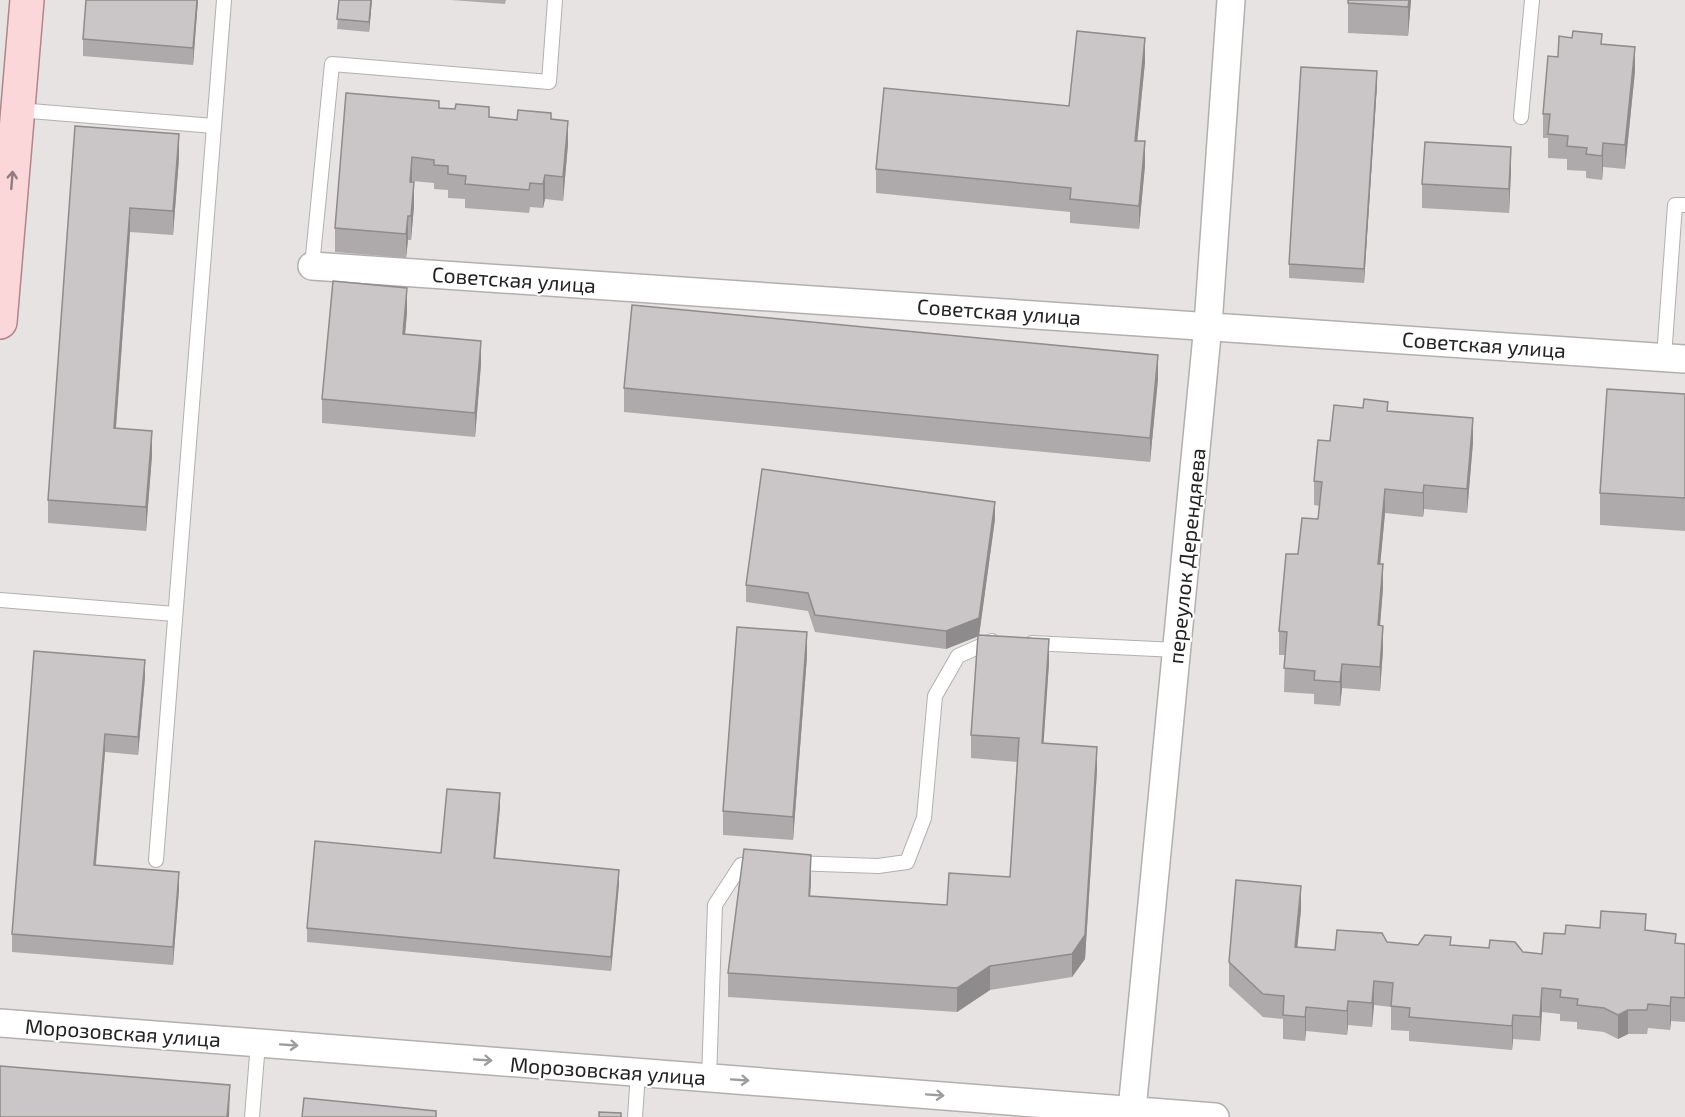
<svg xmlns="http://www.w3.org/2000/svg" width="1685" height="1117" font-family="'Exo 2',sans-serif">
<rect width="100%" height="100%" fill="#e7e3e3"/>
<g fill="none" stroke-linecap="round" stroke-linejoin="round">
<defs>
<g id="service">
<polyline points="18,110 214,126"/>
<polyline points="1521,117 1532,0"/>
<polyline points="312,266 332,64 549,82 555,0"/>
<polyline points="1664,357 1675,205 1685,205"/>
<polyline points="0,600 175,614"/>
<polyline points="1032,643 1176,650"/>
<polyline points="156,860 224,0"/>
<polyline points="792,863 878,866 907,862 924,818 935,696 958,656 992,641"/>
<polyline points="709,1078 715,905 741,865 758,864"/>
<polyline points="252,1117 258,1043"/>
<polyline points="635,1117 638,1073"/>
</g>
<g id="minor">
<polyline points="312,266 1685,359"/>
<polyline points="0,1023 1215,1117"/>
<polyline points="1132,1110 1208,325 1231,0"/>
</g>
<polyline id="primary" points="0,322 27,0"/>
</defs>
<!-- service casing -->
<use href="#service" stroke="#b3afaf" stroke-width="16"/>
<!-- minor casing -->
<use href="#minor" stroke="#b3afaf" stroke-width="30"/>
<!-- primary casing -->
<use href="#primary" stroke="#af8689" stroke-width="36"/>
<!-- service -->
<use href="#service" stroke="#fff" stroke-width="14"/>
<!-- minor -->
<use href="#minor" stroke="#fff" stroke-width="27"/>
<!-- primary -->
<use href="#primary" stroke="#fcd7da" stroke-width="33"/>
</g>
<!-- wall -->
<g fill="#aeaaab">
<polygon points="86,0 198,0 193,65 83,56 83,39"/>
<polygon points="339,0 372,0 369,32 337,29"/>
<polygon points="451,0 506,0 505,4"/>
<polygon points="1348,0 1411,0 1408,36 1348,33"/>
<polygon points="1602,44 1635,71 1625,169 1603,167 1602,180 1586,178 1586,171 1567,170 1567,159 1548,158 1548,138 1543,138 1543,114 1558,57"/>
<polygon points="1145,62 1137,141 1145,165 1139,229 1070,223 1070,212 876,193 876,169 1069,106"/>
<polygon points="1377,85 1364,283 1289,278 1289,264"/>
<polygon points="439,108 489,117 517,120 551,119 568,144 563,201 545,199 543,208 530,207 529,213 465,208 465,199 448,198 448,190 434,189 434,183 412,181 414,206 411,240 408,240 406,258 335,252 335,228"/>
<polygon points="75,126 179,158 173,235 130,232 116,429 152,455 146,531 48,523 48,500"/>
<polygon points="1511,171 1509,213 1422,208 1422,184"/>
<polygon points="407,312 405,334 481,364 475,437 322,423 322,399"/>
<polygon points="1158,379 1150,462 624,412 624,388"/>
<polygon points="1685,394 1685,531 1600,525 1600,493"/>
<polygon points="1388,411 1473,442 1467,513 1424,509 1423,517 1385,513 1380,564 1383,588 1380,626 1383,650 1380,691 1342,688 1340,706 1314,704 1314,694 1284,692 1285,655 1279,655 1279,631 1298,554 1318,519 1319,506 1314,505 1314,481 1330,441"/>
<polygon points="995,519 979,635 1049,663 1043,743 1097,770 1085,959 1072,977 990,990 957,1012 728,997 728,973 811,879 810,896 947,905 1010,877 1017,762 971,758 971,735 978,636 946,649 815,632 808,611 746,602 746,585"/>
<polygon points="34,651 145,677 138,755 105,752 96,865 179,889 173,965 12,952 12,934"/>
<polygon points="807,656 793,840 723,835 723,811"/>
<polygon points="500,807 495,858 619,884 611,971 307,942 307,928 441,853"/>
<polygon points="1301,910 1297,947 1335,950 1387,942 1418,945 1451,945 1542,954 1565,934 1600,928 1646,930 1676,943 1685,944 1685,1022 1671,1021 1670,1030 1648,1028 1647,1034 1628,1034 1618,1039 1604,1032 1577,1029 1577,1022 1560,1021 1560,1014 1542,1012 1540,1041 1513,1039 1512,1050 1409,1041 1409,1031 1391,1030 1391,1007 1374,1005 1372,1027 1348,1025 1347,1035 1306,1031 1305,1041 1283,1039 1283,1019 1263,1017 1229,986 1229,962"/>
</g>
<!-- shaded-wall -->
<g fill="#8d8b8b">
<polygon points="197,0 198,0 193,65 193,48"/>
<polygon points="371,0 372,0 369,32 369,22"/>
<polygon points="1409,0 1411,0 1408,36 1408,7"/>
<polygon points="1145,38 1145,62 1135,164 1135,141"/>
<polygon points="1635,47 1635,71 1625,169 1625,145"/>
<polygon points="1377,71 1377,85 1364,283 1364,269"/>
<polygon points="568,121 568,144 563,201 563,177"/>
<polygon points="179,134 179,158 173,235 173,211"/>
<polygon points="1145,141 1145,165 1139,229 1139,206"/>
<polygon points="1603,143 1603,167 1602,180 1602,156"/>
<polygon points="1511,147 1511,171 1509,213 1509,189"/>
<polygon points="412,157 412,181 410,182"/>
<polygon points="545,175 545,199 543,208 543,184"/>
<polygon points="414,182 414,206 411,240 411,216"/>
<polygon points="130,208 130,232 114,452 114,428"/>
<polygon points="408,216 408,240 406,258 406,234"/>
<polygon points="407,288 407,312 403,358 403,334"/>
<polygon points="481,341 481,364 475,437 475,413"/>
<polygon points="1158,355 1158,379 1150,462 1150,438"/>
<polygon points="1473,418 1473,442 1467,513 1467,489"/>
<polygon points="152,431 152,455 146,531 146,507"/>
<polygon points="1424,485 1424,509 1423,517 1423,493"/>
<polygon points="1385,489 1385,513 1378,588 1378,564"/>
<polygon points="995,502 995,519 979,636 946,649 946,631"/>
<polygon points="1383,564 1383,588 1378,649 1378,625"/>
<polygon points="1383,626 1383,650 1380,691 1380,667"/>
<polygon points="807,632 807,656 793,840 793,817"/>
<polygon points="1049,639 1049,663 1042,767 1042,743"/>
<polygon points="145,660 145,677 138,755 138,737"/>
<polygon points="1342,664 1342,688 1340,706 1340,682"/>
<polygon points="105,734 105,752 94,882 94,865"/>
<polygon points="1097,747 1097,770 1085,959 1072,977 1072,954"/>
<polygon points="500,793 500,807 494,872 494,858"/>
<polygon points="811,855 811,879 809,920 809,896"/>
<polygon points="619,870 619,884 611,971 611,957"/>
<polygon points="179,872 179,889 173,965 173,947"/>
<polygon points="1301,886 1301,910 1295,971 1295,947"/>
<polygon points="990,966 990,990 957,1012 957,988"/>
<polygon points="1374,981 1374,1005 1372,1027 1372,1003"/>
<polygon points="1542,988 1542,1012 1540,1041 1540,1017"/>
<polygon points="1671,997 1671,1021 1670,1030 1670,1006"/>
<polygon points="1348,1001 1348,1025 1347,1035 1347,1011"/>
<polygon points="1306,1007 1306,1031 1305,1041 1305,1017"/>
<polygon points="1628,1010 1628,1034 1618,1039 1618,1015"/>
<polygon points="1513,1015 1513,1039 1512,1050 1512,1026"/>
<polygon points="230,1085 229,1117 227,1117"/>
</g>
<!-- building -->
<g fill="#cac6c7" stroke="#8d8b8b" stroke-width="1.5">
<polygon points="86,0 197,0 193,48 83,39"/>
<polygon points="339,0 371,0 369,22 337,19"/>
<polygon points="1348,0 1409,0 1408,7 1348,3"/>
<polygon points="1077,31 1145,38 1135,141 1145,141 1139,206 1070,199 1071,188 876,169 884,88 1069,106"/>
<polygon points="1573,31 1602,34 1601,44 1635,47 1625,145 1603,143 1602,156 1586,154 1587,148 1567,146 1568,136 1548,134 1550,114 1543,114 1548,56 1558,57 1559,36 1572,38"/>
<polygon points="1301,67 1377,71 1364,269 1289,264"/>
<polygon points="346,93 439,101 439,108 455,109 456,104 489,107 489,117 517,120 518,110 551,113 551,119 568,121 563,177 545,175 543,184 530,183 529,190 465,184 466,176 448,174 448,166 434,165 434,160 412,157 410,182 414,182 411,216 408,216 406,234 335,228"/>
<polygon points="75,126 179,134 173,211 130,208 114,428 152,431 146,507 48,500"/>
<polygon points="1425,142 1511,147 1509,189 1422,184"/>
<polygon points="333,281 407,288 403,334 481,341 475,413 322,399"/>
<polygon points="632,305 1158,355 1150,438 624,388"/>
<polygon points="1607,389 1685,394 1685,498 1600,493"/>
<polygon points="1364,399 1388,402 1387,411 1473,418 1467,489 1424,485 1423,493 1385,489 1378,564 1383,564 1378,625 1383,626 1380,667 1342,664 1340,682 1314,680 1315,671 1284,668 1287,632 1279,631 1286,554 1298,554 1302,518 1318,519 1322,482 1314,481 1318,440 1330,441 1334,405 1363,408"/>
<polygon points="762,469 995,502 979,618 946,631 815,615 808,593 746,585"/>
<polygon points="737,627 807,632 793,817 723,811"/>
<polygon points="978,635 1049,639 1042,743 1097,747 1085,935 1072,954 990,966 957,988 728,973 744,849 811,855 809,896 947,905 949,873 1010,877 1019,738 971,735"/>
<polygon points="34,651 145,660 138,737 105,734 94,865 179,872 173,947 12,934"/>
<polygon points="447,789 500,793 494,858 619,870 611,957 307,928 315,841 441,853"/>
<polygon points="1236,880 1301,886 1295,947 1335,950 1337,930 1382,933 1387,942 1418,945 1425,935 1451,937 1450,945 1489,948 1490,940 1515,942 1523,952 1542,954 1544,933 1565,934 1566,925 1600,928 1601,911 1646,914 1645,930 1676,934 1675,943 1685,944 1685,998 1671,997 1670,1006 1648,1004 1647,1010 1628,1010 1618,1015 1604,1008 1577,1005 1578,999 1560,997 1561,990 1542,988 1540,1017 1513,1015 1512,1026 1409,1017 1410,1008 1391,1006 1393,983 1374,981 1372,1003 1348,1001 1347,1011 1306,1007 1305,1017 1283,1015 1284,996 1263,994 1229,962"/>
<polygon points="0,1066 230,1085 227,1117 0,1117"/>
<polygon points="304,1098 436,1111 436,1117 302,1117"/>
<polygon points="599,1112 621,1113 621,1117 599,1117"/>
</g>
<!-- one-way arrows -->
<defs><path id="oneway-shaft" d="M-6 0H5M1.5-3L5.5 0L1.5 3" fill="none" stroke-width="1.6" stroke-linecap="round" stroke-linejoin="round" transform="scale(1.5)"/></defs>
<use stroke="#907c7e" href="#oneway-shaft" transform="translate(12 180) rotate(-85)"/>
<g stroke="#9c9c9c">
<use href="#oneway-shaft" transform="translate(289 1045) rotate(4)"/>
<use href="#oneway-shaft" transform="translate(483 1060) rotate(4)"/>
<use href="#oneway-shaft" transform="translate(740 1080) rotate(4)"/>
<use href="#oneway-shaft" transform="translate(935 1095) rotate(4)"/>
</g>
<g text-anchor="middle" dominant-baseline="central" stroke-width="4.5" stroke-linejoin="round" paint-order="stroke">
<!-- street labels -->
<g font-size="21" fill="#232222" stroke="#fff">
<text transform="translate(514 279) rotate(4)">Советская улица</text>
<text transform="translate(999 311) rotate(4)">Советская улица</text>
<text transform="translate(1484 344) rotate(4)">Советская улица</text>
<text transform="translate(1186 556) rotate(-84)">переулок Дерендяева</text>
<text transform="translate(123 1032) rotate(4)">Морозовская улица</text>
<text transform="translate(608 1070) rotate(4)">Морозовская улица</text>
</g>
</g>
</svg>
